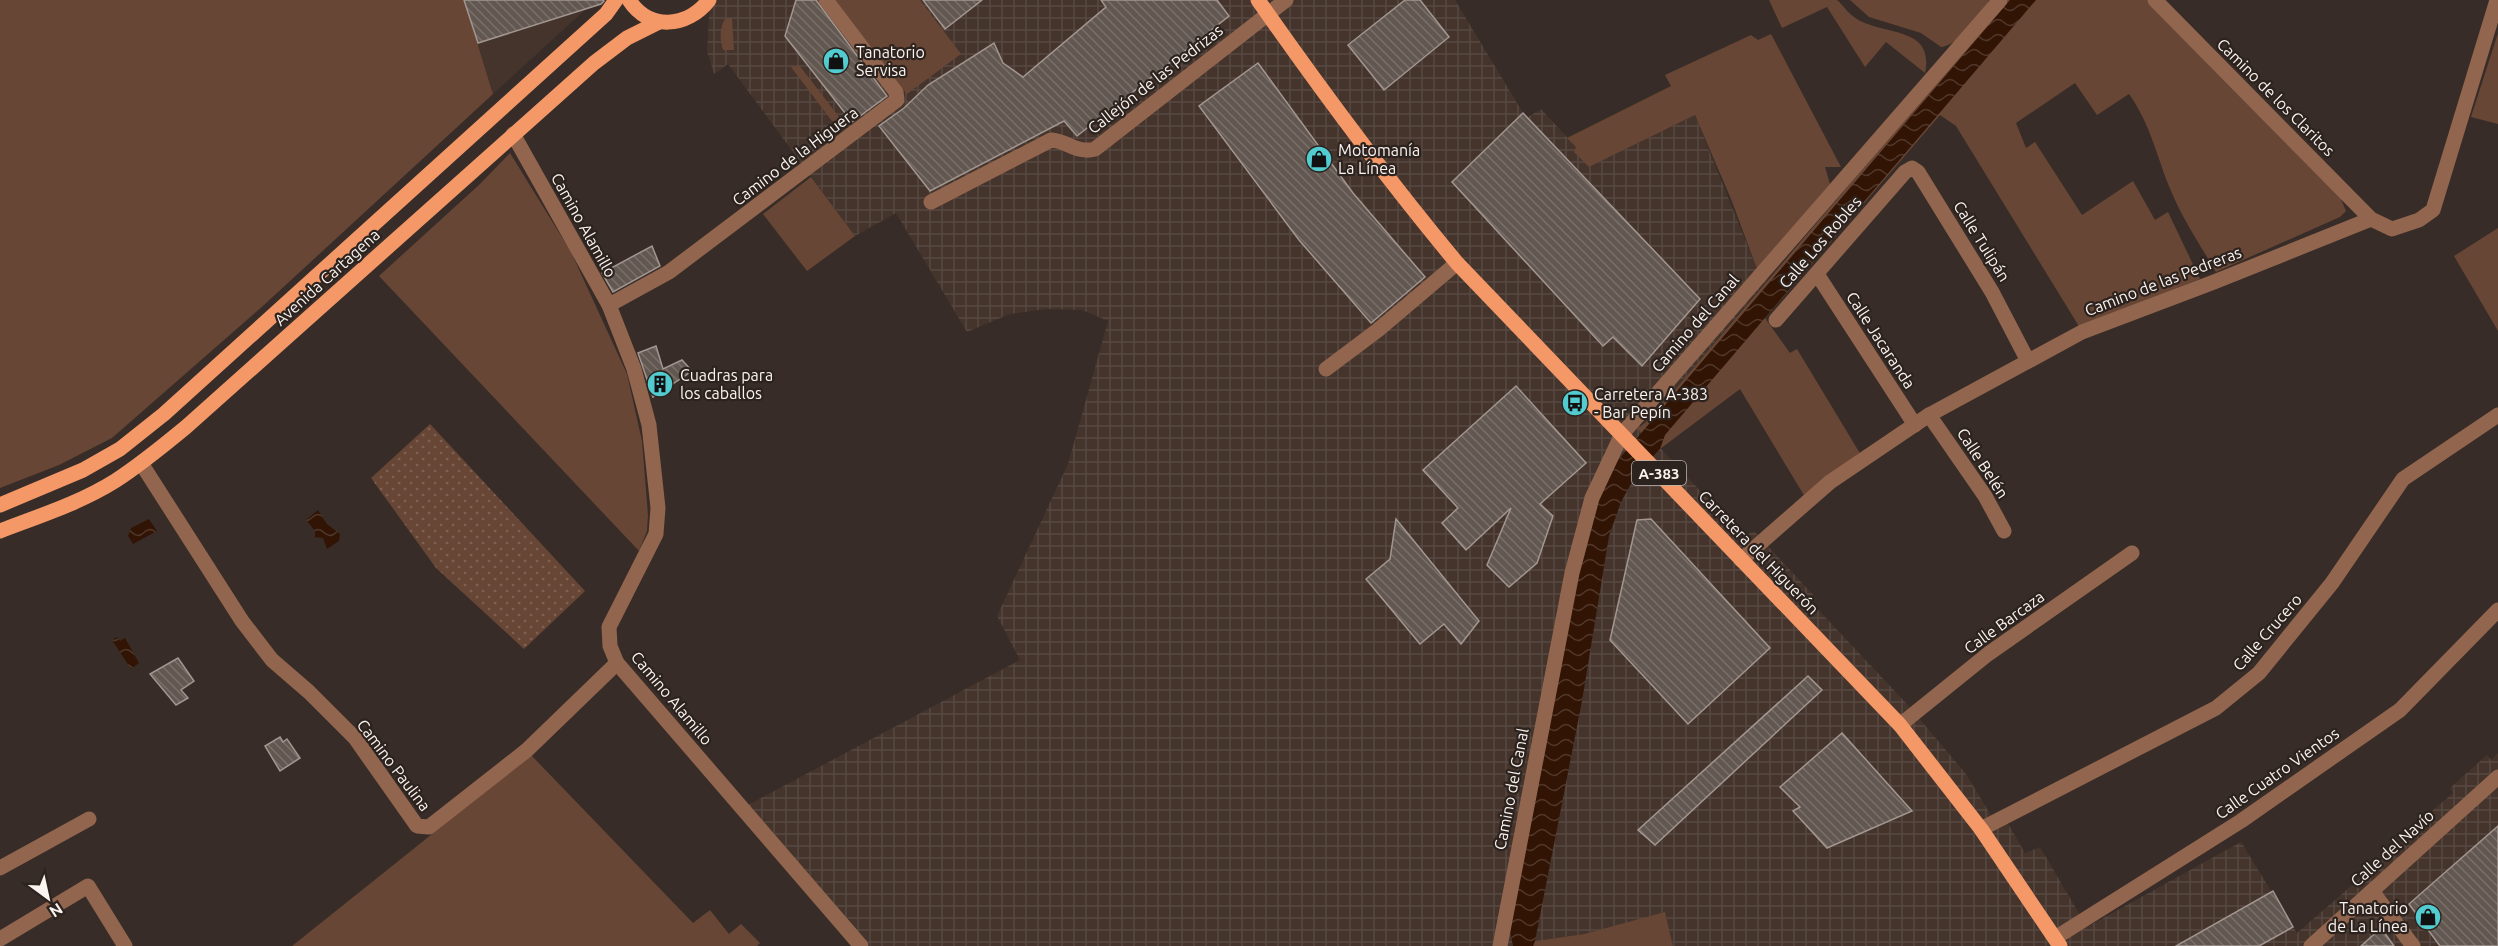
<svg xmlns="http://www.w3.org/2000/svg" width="2498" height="946" font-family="Ubuntu,sans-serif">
<defs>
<pattern id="industrial-grid" width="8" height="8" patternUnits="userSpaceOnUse" patternTransform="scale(1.5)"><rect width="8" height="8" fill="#44342c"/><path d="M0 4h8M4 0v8" fill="none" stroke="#574841"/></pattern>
<pattern id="garden-dots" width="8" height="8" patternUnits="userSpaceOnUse" patternTransform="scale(1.5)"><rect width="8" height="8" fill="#684635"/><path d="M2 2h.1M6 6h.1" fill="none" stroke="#7e6153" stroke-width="1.8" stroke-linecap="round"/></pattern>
<pattern id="water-waves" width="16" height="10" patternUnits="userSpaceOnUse" patternTransform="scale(1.5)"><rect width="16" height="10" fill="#311404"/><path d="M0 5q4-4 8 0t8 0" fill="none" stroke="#503729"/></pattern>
<pattern id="building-back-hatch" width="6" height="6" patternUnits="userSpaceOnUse" patternTransform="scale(1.5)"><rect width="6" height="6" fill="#625751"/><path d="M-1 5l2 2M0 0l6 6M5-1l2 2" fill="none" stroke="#79706a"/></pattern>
</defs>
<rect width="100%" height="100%" fill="#372c27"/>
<!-- built -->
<polygon fill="#44342c" points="464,0 595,0 595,1 493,94"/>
<!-- industrial -->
<polygon fill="url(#industrial-grid)" points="710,0 1455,0 1523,113 1528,117 1541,109 1576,147 1589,167 1695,115 1757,269 1768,279 1651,418 1639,425 1743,537 1754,531 1815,597 1811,602 1907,704 1966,774 1992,817 2002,813 2025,853 2040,847 2087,927 2241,842 2297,933 2434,814 2432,811 2453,793 2450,788 2487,755 2491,760 2498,753 2498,946 1673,946 1665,913 1584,934 1535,941 1533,946 870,946 748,805 1020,660 997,616 1068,464 1108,321 1082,310 1046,309 1010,314 967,332 896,213 855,236 728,64 714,74 707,51"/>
<!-- grass -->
<g fill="#684635">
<polygon points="0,0 464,0 493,94 264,305 112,438 59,465 0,488"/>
<polygon points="835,0 920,0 961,54 907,94"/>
<path d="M1769 0H1837C1843 5 1848 13 1854 17 1881 37 1935 24 1925 73L1886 42 1865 67 1827 7 1782 28Z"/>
<path d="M1850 0H1990C1977 16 1962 44 1941 47L1921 33 1869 17Z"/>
<path d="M2006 0H2148L2338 192 2346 211 2340 217 2216 272C2201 246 2183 220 2171 191 2157 158 2151 125 2129 94L2097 115 2075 83 2016 123 2026 148 2035 142 2082 215 2133 181 2155 220 2168 212 2200 279 2080 328 1956 126 1940 115 1765 318 1790 353 1797 349 1861 455 1805 497 1740 389 1660 449 1637 429 1651 418Z"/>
<path d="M732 18 734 50H723C720 40 719 29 725 19Z"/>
<polygon points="2498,33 2498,124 2471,117"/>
<polygon points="1771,34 1841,167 1825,167 1830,184 1757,269 1731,199 1695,115 1589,167 1574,152 1576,147 1567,138 1671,86 1665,75 1751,35 1758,40"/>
<polygon points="799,65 843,122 835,125 791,67"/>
<polygon points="510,153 571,252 627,374 642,441 648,515 647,531 639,551 379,276 480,184"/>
<polygon points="811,177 855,236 807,271 763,214"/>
<polygon points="2498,228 2498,331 2454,256"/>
<polygon points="531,755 693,923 710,910 729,934 741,924 760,943 757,946 292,946"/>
<polygon points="1665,912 1673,946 1533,946 1535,941 1584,934"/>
</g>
<!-- garden -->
<polygon fill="url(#garden-dots)" points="430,424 585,591 524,649 436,568 371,478"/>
<!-- water -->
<g fill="url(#water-waves)">
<polygon points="2010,0 2036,0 1665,435 1660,449 1637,473 1621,502 1609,536 1582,701 1535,941 1533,946 1513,946 1510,931 1572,596 1592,512 1614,465"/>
<polygon points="318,510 327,524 340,534 339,541 327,549 323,538 315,537 315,531 306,520"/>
<polygon points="149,519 157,531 133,544 128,536 131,528"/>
<polygon points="117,637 120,641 125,638 139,663 131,669 112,640"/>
</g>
<!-- building -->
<g fill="url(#building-back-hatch)" stroke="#a39690" stroke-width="1.5">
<polygon points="464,0 603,0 604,1 601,4 478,43"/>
<polygon points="796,0 816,0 887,96 852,122 785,36"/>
<polygon points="923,0 982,0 945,29"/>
<polygon points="1101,0 1217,0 1229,16 1077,136 1064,121 930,191 879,126 904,108 928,85 994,43 1003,63 1023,77 1106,7"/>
<polygon points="1405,0 1420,0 1449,37 1384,90 1348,45"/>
<polygon points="1258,63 1353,193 1425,277 1371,323 1299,240 1199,106"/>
<polygon points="1523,113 1700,299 1642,366 1613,337 1603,346 1452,182"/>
<polygon points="652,246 660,266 613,292 602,273"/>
<polygon points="656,346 663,369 682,360 692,371 653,397 638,353"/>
<polygon points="1516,386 1586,463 1540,504 1553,516 1537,563 1509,587 1487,565 1511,508 1466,550 1442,523 1458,508 1423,470"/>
<polygon points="1396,519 1479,621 1461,644 1444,624 1420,644 1366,579 1390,559"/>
<polygon points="1651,519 1770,648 1688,724 1610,640 1637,520"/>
<polygon points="178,658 194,681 181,690 188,698 176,705 150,674"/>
<polygon points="1808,676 1822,690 1655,845 1638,830"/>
<polygon points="1842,733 1912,811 1827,848 1793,811 1800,807 1780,787"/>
<polygon points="280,737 283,742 287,739 300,758 280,771 265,746"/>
<polygon points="2498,826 2498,946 2440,946 2409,904"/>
<polygon points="2273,891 2293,927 2259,946 2176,946"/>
<polygon points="2381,928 2394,946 2361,946"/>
</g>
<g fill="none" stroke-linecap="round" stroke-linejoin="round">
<!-- minor -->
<g stroke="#92654e" stroke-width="15">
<polyline points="2155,0 2371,219 2392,229 2419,220 2433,210 2497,0"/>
<polyline points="513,134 609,305 634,369 649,425 658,508 656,534 609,627 610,646 617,663 861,946"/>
<path d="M931 202 1051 140C1068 141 1077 154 1095 149L1286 0"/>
<polyline points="1817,274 1915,425"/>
<polyline points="609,305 669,272 897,100 896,92 826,0"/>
<polyline points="1776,320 1905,172 1912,168 1918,172 1992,292 2028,361"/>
<polyline points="1326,369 1378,330 1457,263"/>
<polyline points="1929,415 1985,496 2004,531"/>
<polyline points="141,463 242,621 272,660 309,692 355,738 417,826 429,827 527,750 617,663"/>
<polyline points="1741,560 1830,482 1929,415 2082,332 2214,282 2371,219"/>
<polyline points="1900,725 1988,654 2132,553"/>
<polyline points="1981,829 2216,708 2259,673 2332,583 2403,479 2498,415"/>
<polyline points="0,868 89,819"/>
<polyline points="2372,891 2413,946"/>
<polyline points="2055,938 2241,821 2400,710 2498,610"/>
<polyline points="0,939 88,886 125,946"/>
<polyline points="1500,946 1572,573 1592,498 1622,434 2000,0"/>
<polyline points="2311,946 2498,777"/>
</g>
<!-- major -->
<g stroke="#f49867" stroke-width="15">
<path d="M629 0C649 31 687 28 709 0"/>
<path d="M1258 0C1321 90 1386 178 1457 263L1900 725 1981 829 2060 946"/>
<polyline points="0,505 83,470 120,449 164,414 606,14 616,0"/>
<path d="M0 531C39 516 80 503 115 481 140 465 163 446 186 427L594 63 627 38 659 22"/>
</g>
</g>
<!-- icons -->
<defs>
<symbol id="shop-disc" viewBox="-11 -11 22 22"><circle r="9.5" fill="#52ccd0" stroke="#2d231e"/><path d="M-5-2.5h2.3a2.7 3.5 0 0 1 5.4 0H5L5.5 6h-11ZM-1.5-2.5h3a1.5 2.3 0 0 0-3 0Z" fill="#111"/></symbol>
<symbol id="building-disc" viewBox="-11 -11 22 22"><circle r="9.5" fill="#52ccd0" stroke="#2d231e"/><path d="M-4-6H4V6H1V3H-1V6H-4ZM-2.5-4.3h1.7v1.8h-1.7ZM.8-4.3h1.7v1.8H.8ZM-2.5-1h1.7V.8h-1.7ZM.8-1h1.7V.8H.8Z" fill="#111"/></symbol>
<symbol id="bus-disc" viewBox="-11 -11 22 22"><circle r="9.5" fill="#52ccd0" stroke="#2d231e"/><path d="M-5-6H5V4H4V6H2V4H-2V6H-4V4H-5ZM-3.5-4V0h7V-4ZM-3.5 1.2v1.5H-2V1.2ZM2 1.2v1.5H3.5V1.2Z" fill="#111"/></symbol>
</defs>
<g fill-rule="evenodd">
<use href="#shop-disc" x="821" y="46" width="30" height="30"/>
<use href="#shop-disc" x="1304" y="144" width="30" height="30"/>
<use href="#building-disc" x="645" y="369" width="30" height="30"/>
<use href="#bus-disc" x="1560" y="388" width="30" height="30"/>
<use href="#shop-disc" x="2413" y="902" width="30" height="30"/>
</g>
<g text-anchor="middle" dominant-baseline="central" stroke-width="4.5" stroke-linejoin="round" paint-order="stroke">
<!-- shield labels -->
<rect fill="#2d231e" stroke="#bcb5b1" stroke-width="1.5" x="1632" y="461" width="54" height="24" rx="4.5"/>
<g font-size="15" font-weight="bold" fill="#faf3f0">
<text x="1659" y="473">A-383</text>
</g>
<!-- poi labels -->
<g font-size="16" fill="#faf3f0" stroke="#2d231e" text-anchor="start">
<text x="856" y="52">Tanatorio<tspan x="856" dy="18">Servisa</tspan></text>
<text x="1338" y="150">Motomanía<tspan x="1338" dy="18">La Línea</tspan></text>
<text x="680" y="375">Cuadras para<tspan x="680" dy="18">los caballos</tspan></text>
<text x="1594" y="394">Carretera A-383<tspan x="1594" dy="18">- Bar Pepín</tspan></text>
<text x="2408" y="908" text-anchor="end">Tanatorio<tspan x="2408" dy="18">de La Línea</tspan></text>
</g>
<!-- street labels -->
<g font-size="16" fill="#faf3f0" stroke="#2d231e">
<text transform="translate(1155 79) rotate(-38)">Callejón de las Pedrizas</text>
<text transform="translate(2276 97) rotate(45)">Camino de los Claritos</text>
<text transform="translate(795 156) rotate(-37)">Camino de la Higuera</text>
<text transform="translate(584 225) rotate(61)">Camino Alamillo</text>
<text transform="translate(1982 241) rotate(58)">Calle Tulipán</text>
<text transform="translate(1820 242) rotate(-49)">Calle Los Robles</text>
<text transform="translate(327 277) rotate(-42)">Avenida Cartagena</text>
<text transform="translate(2163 281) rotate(-21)">Camino de las Pedreras</text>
<text transform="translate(1695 323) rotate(-49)">Camino del Canal</text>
<text transform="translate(1881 340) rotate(57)">Calle Jacaranda</text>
<text transform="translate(1983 463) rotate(57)">Calle Belén</text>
<text transform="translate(1759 552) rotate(46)">Carretera del Higuerón</text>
<text transform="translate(2004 622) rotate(-36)">Calle Barcaza</text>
<text transform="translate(2267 632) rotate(-49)">Calle Crucero</text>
<text transform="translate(672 698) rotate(50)">Camino Alamillo</text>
<text transform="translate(394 765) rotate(53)">Camino Paulina</text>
<text transform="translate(2277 773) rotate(-35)">Calle Cuatro Vientos</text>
<text transform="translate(1511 789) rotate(-79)">Camino del Canal</text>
<text transform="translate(2392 848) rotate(-42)">Calle del Navío</text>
</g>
</g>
<!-- north arrow -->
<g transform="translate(48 898) rotate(147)" stroke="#2d231e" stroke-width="4.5" paint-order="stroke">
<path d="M0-4.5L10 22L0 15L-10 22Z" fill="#faf3f0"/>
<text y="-9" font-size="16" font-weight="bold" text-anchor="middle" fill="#faf3f0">N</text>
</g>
</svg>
